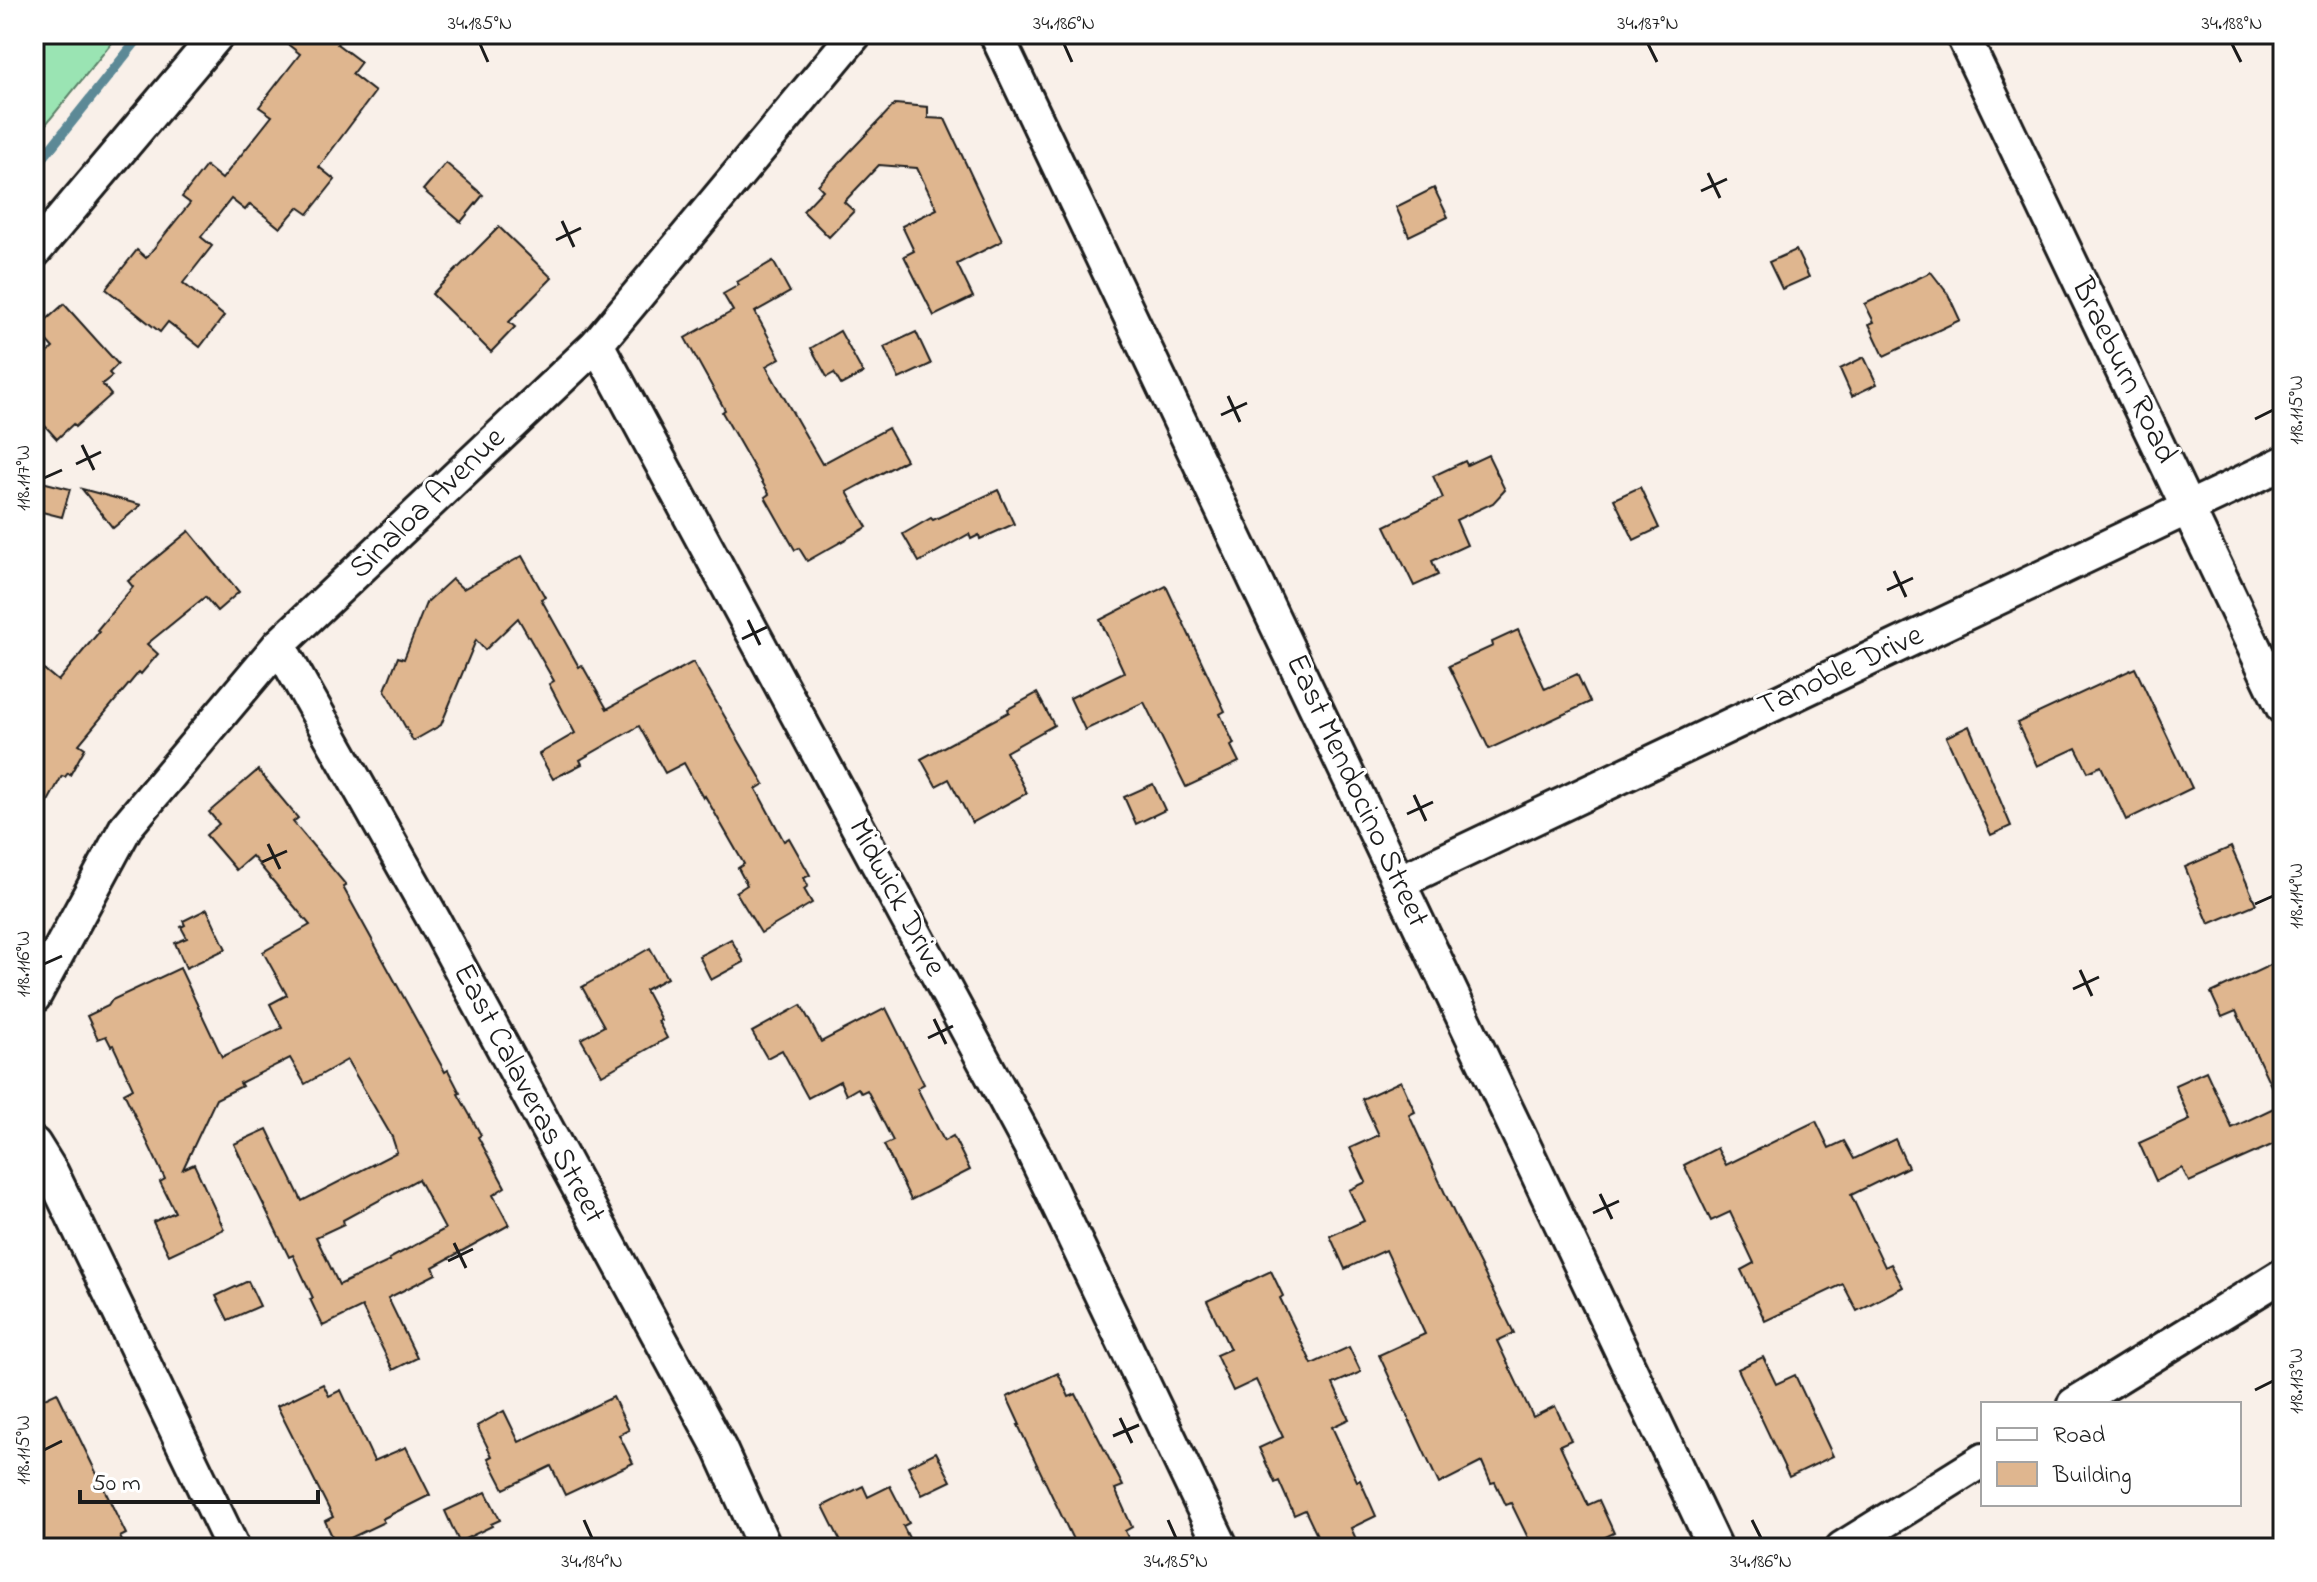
<svg xmlns="http://www.w3.org/2000/svg" width="2317" height="1582" font-family="'Indie Flower',sans-serif">
<rect width="100%" height="100%" fill="#f9f0e9"/>
<filter id="ink" filterUnits="userSpaceOnUse"><feTurbulence type="fractalNoise" baseFrequency=".0125" numOctaves="2"/><feDisplacementMap in="SourceGraphic" scale="16" xChannelSelector="R" yChannelSelector="G"/><feConvolveMatrix kernelMatrix="1 2 1 2 8 2 1 2 1" color-interpolation-filters="sRGB"/></filter>
<g filter="url(#ink)">
<!-- green -->
<polygon fill="#9ae4b3" stroke="#5b8068" stroke-width="2" points="34,34 119,34 34,139"/>
<g fill="none" stroke-linecap="round" stroke-linejoin="round">
<!-- stream -->
<polyline stroke="#5c8996" stroke-width="10" points="34,169 142,34"/>
</g>
<!-- building -->
<g fill="#dfb68f" stroke="#1c1c1c" stroke-width="2" fill-rule="evenodd">
<polygon points="275,34 344,34 337,44 361,62 352,74 375,92 319,167 335,180 308,214 298,207 280,228 250,204 245,210 231,199 201,237 212,246 183,283 224,316 200,347 168,322 160,332 106,289 137,250 146,258 190,203 182,197 206,166 222,179 272,116 259,107 300,54"/>
<polygon points="895,104 928,107 928,118 945,119 1002,241 957,264 973,297 934,316 904,256 914,251 902,226 937,209 917,168 879,165 844,202 854,211 829,237 803,211 823,190 818,185"/>
<polygon points="446,163 483,195 461,222 423,190"/>
<polygon points="1434,188 1448,217 1409,236 1396,207"/>
<polygon points="499,227 552,278 509,322 515,327 491,352 432,294"/>
<polygon points="1796,250 1809,277 1782,289 1769,262"/>
<polygon points="773,261 790,292 755,312 780,358 766,366 822,464 888,428 906,460 847,492 867,527 807,561 799,548 795,550 765,497 769,494 722,412 725,410 685,338 733,311 723,294 739,285 737,282"/>
<polygon points="1931,272 1948,294 1960,320 1884,356 1869,324 1874,322 1865,304"/>
<polygon points="64,304 118,364 109,373 112,376 102,384 111,395 75,427 73,424 57,439 34,414 34,365 53,348 36,329"/>
<polygon points="840,331 863,373 841,385 834,373 827,377 811,348"/>
<polygon points="916,332 931,364 899,379 884,347"/>
<polygon points="1864,357 1877,384 1852,396 1840,369"/>
<polygon points="1488,455 1505,490 1493,503 1456,520 1467,545 1432,561 1438,575 1414,586 1385,526 1443,498 1433,476 1465,461 1467,465"/>
<polygon points="34,480 70,489 62,517 34,510"/>
<polygon points="1640,487 1659,528 1634,540 1614,499"/>
<polygon points="82,489 141,505 113,528"/>
<polygon points="998,490 1014,524 980,539 979,535 971,539 969,534 919,562 903,534 931,518 933,520"/>
<polygon points="189,531 239,592 217,611 205,597 147,644 158,654 141,674 139,672 79,744 85,748 70,775 68,773 65,777 62,776 34,827 34,661 58,681 99,632 97,630 133,587 128,581"/>
<polygon points="522,556 545,597 541,599 579,667 582,665 607,709 693,662 764,784 756,789 784,841 789,838 810,875 804,878 808,886 804,889 812,903 761,933 736,892 747,885 738,868 744,864 705,796 703,798 684,763 665,773 639,726 580,760 582,764 553,779 539,754 575,733 549,684 554,681 518,618 485,650 476,640 441,725 413,741 385,690 398,657 404,659 426,603 452,579 463,589"/>
<polygon points="1166,586 1225,711 1220,714 1234,744 1231,746 1239,762 1186,787 1144,702 1085,730 1070,698 1124,672 1100,620"/>
<polygon points="1518,630 1545,689 1577,674 1590,702 1489,749 1449,666 1493,646 1492,642"/>
<polygon points="2135,668 2192,788 2126,820 2101,766 2088,772 2076,748 2037,766 2017,723"/>
<polygon points="1037,693 1054,725 1006,752 1027,793 972,823 949,779 936,786 921,759 1009,712 1008,709"/>
<polygon points="1969,726 2011,826 1991,835 1946,737"/>
<path d="M258 770 298 818 293 822 346 885 343 887 445 1072 448 1070 460 1093 458 1094 481 1135 478 1137 505 1187 493 1195 509 1225 433 1267 436 1274 388 1298 417 1358 393 1370 362 1307 323 1326 310 1299 313 1298 293 1255 289 1257 234 1144 267 1129 302 1201 397 1152 392 1137 347 1060 305 1084 290 1058 240 1083 242 1086 216 1099 183 1169 194 1164 224 1229 169 1255 153 1222 175 1212 160 1182 165 1179 124 1093 133 1088 113 1045 111 1046 106 1036 98 1039 87 1016 108 1006 112 1000 180 968 222 1057 282 1028 270 1004 287 995 263 952 310 925 252 856 236 870 206 835 219 824 209 812ZM418 1179 445 1229 389 1259 390 1261 339 1285 316 1237 344 1224 343 1220Z"/>
<polygon points="1153,784 1165,810 1136,824 1124,797"/>
<polygon points="2231,847 2256,904 2209,924 2185,867"/>
<polygon points="207,909 226,949 186,968 175,943 187,938 181,927 185,925 183,921"/>
<polygon points="731,939 744,962 711,980 699,956"/>
<polygon points="650,948 667,978 645,990 661,1020 658,1021 667,1038 602,1075 581,1039 604,1026 582,987"/>
<polygon points="2283,959 2283,1140 2189,1182 2182,1168 2156,1181 2139,1143 2190,1120 2175,1085 2206,1071 2232,1128 2280,1105 2236,1011 2222,1017 2211,993"/>
<polygon points="801,1005 821,1042 886,1008 924,1084 917,1088 944,1141 953,1136 970,1170 911,1200 884,1145 893,1141 867,1090 861,1093 858,1088 846,1095 840,1081 808,1098 782,1050 767,1058 752,1032"/>
<polygon points="1401,1081 1415,1112 1409,1115 1454,1213 1514,1333 1497,1341 1533,1417 1555,1406 1571,1440 1560,1445 1588,1505 1599,1500 1614,1533 1601,1539 1605,1548 1533,1548 1511,1503 1506,1505 1495,1482 1491,1483 1482,1462 1439,1484 1379,1355 1425,1334 1386,1250 1345,1269 1330,1236 1364,1221 1349,1190 1366,1182 1350,1148 1379,1135 1362,1099"/>
<polygon points="1816,1121 1829,1148 1844,1141 1854,1159 1895,1139 1908,1167 1851,1195 1885,1267 1891,1264 1903,1287 1857,1311 1843,1284 1765,1321 1741,1270 1754,1263 1730,1212 1711,1221 1684,1165 1717,1148 1726,1165"/>
<polygon points="1271,1271 1283,1296 1280,1298 1312,1364 1349,1347 1361,1372 1333,1384 1349,1419 1332,1427 1357,1481 1360,1480 1376,1516 1351,1528 1360,1548 1323,1548 1305,1510 1294,1515 1279,1481 1275,1483 1259,1448 1283,1437 1256,1380 1233,1391 1216,1355 1230,1349 1207,1301"/>
<polygon points="248,1281 260,1306 228,1320 216,1296"/>
<polygon points="1763,1357 1776,1384 1795,1375 1833,1456 1789,1477 1738,1369"/>
<polygon points="1058,1373 1069,1397 1076,1394 1123,1486 1115,1489 1132,1527 1125,1531 1133,1548 1077,1548 1018,1425 1020,1425 1007,1397"/>
<polygon points="323,1384 329,1396 341,1390 374,1461 406,1447 430,1495 382,1519 384,1522 336,1545 325,1521 333,1517 277,1406"/>
<polygon points="57,1392 126,1534 120,1537 126,1548 34,1548 34,1403"/>
<polygon points="613,1397 629,1430 619,1435 633,1463 565,1495 551,1466 504,1489 488,1458 492,1456 477,1426 504,1411 519,1442"/>
<polygon points="936,1452 951,1481 922,1495 908,1466"/>
<polygon points="863,1486 868,1497 890,1486 909,1523 903,1526 914,1548 844,1548 823,1506"/>
<polygon points="486,1492 500,1520 491,1524 492,1526 459,1542 445,1511"/>
</g>
<g fill="none" stroke-linecap="round" stroke-linejoin="round">
<defs>
<g id="minor">
<polyline points="996,34 1715,1548"/>
<polyline points="1962,34 2283,708"/>
<polyline points="34,252 218,34"/>
<polyline points="597,344 1031,1148 1222,1548"/>
<polyline points="279,645 435,922 720,1449 765,1548"/>
<polyline points="1399,882 2283,463"/>
<polyline points="34,997 126,827 279,645 597,344 855,34"/>
<polyline points="34,1144 52,1173 233,1548"/>
<polyline points="2074,1404 2283,1275"/>
<polyline points="1842,1548 1983,1460"/>
</g>
</defs>
<!-- minor casing -->
<use href="#minor" stroke="#1c1c1c" stroke-width="38"/>
<!-- minor -->
<use href="#minor" stroke="#fff" stroke-width="32"/>
</g>
</g>
<!-- ticks -->
<path fill="none" stroke="#1c1c1c" stroke-width="3" d="M480 44 488 62M1064 44 1072 62M1648 44 1657 62M2232 44 2241 62M1708 173 1720 198M1701 191 1727 179M562 221 574 247M556 240 581 228M1228 396 1240 422M1221 415 1247 403M2255 419 2273 410M82 445 94 470M76 464 101 452M44 478 62 470M1894 571 1906 597M1887 590 1913 578M748 620 760 645M742 639 767 627M1414 795 1426 821M1407 814 1433 802M268 844 280 869M262 862 287 851M2255 904 2273 896M44 964 62 956M2080 970 2092 996M2073 989 2099 977M934 1019 946 1044M928 1038 953 1026M1600 1194 1612 1219M1593 1213 1619 1201M454 1243 466 1268M448 1261 473 1249M2255 1390 2273 1381M1120 1418 1132 1443M1113 1436 1139 1425M44 1450 62 1441M584 1520 592 1538M1168 1520 1176 1538M1752 1520 1761 1538"/>
<g text-anchor="middle" dominant-baseline="central" stroke-width="6" stroke-linejoin="round" paint-order="stroke">
<!-- street labels -->
<g font-size="32" fill="#1c1c1c" stroke="#fff">
<text transform="translate(2123 371) rotate(64)">Braeburn Road</text>
<text transform="translate(428 504) rotate(-44)">Sinaloa Avenue</text>
<text transform="translate(1841 672) rotate(-25)">Tanoble Drive</text>
<text transform="translate(1356 791) rotate(65)">East Mendocino Street</text>
<text transform="translate(896 898) rotate(62)">Midwick Drive</text>
<text transform="translate(528 1094) rotate(62)">East Calaveras Street</text>
</g>
</g>
<!-- margin -->
<rect width="2317" height="1582" fill="none" stroke="#fff" stroke-width="88"/>
<!-- legend -->
<rect x="1981" y="1402" width="260" height="104" fill="#ffffff" stroke="#a4a4a4" stroke-width="2"/>
<rect x="1997" y="1428" width="40" height="12" fill="#ffffff" stroke="#a4a4a4" stroke-width="2"/>
<text x="2053" y="1442" font-size="24" fill="#1c1c1c">Road</text>
<rect x="1997" y="1462" width="40" height="24" fill="#dfb68f" stroke="#a4a4a4" stroke-width="2"/>
<text x="2053" y="1482" font-size="24" fill="#1c1c1c">Building</text>
<!-- scale -->
<path d="M80 1490v12h238v-12" fill="none" stroke="#1c1c1c" stroke-width="4"/>
<text x="92" y="1490" font-size="24" fill="#1c1c1c" stroke="#ffffff" stroke-width="6" paint-order="stroke">50 m</text>
<rect x="44" y="44" width="2229" height="1494" fill="none" stroke="#1c1c1c" stroke-width="3"/>
<g font-size="20" text-anchor="middle" fill="#1c1c1c">
<text x="480" y="29">34.185°N</text>
<text x="1064" y="29">34.186°N</text>
<text x="1648" y="29">34.187°N</text>
<text x="2232" y="29">34.188°N</text>
<text transform="translate(2295 410) rotate(-90)" y="7">118.115°W</text>
<text transform="translate(22 478) rotate(-90)" y="7">118.117°W</text>
<text transform="translate(2295 896) rotate(-90)" y="7">118.114°W</text>
<text transform="translate(22 964) rotate(-90)" y="7">118.116°W</text>
<text transform="translate(2295 1381) rotate(-90)" y="7">118.113°W</text>
<text transform="translate(22 1450) rotate(-90)" y="7">118.115°W</text>
<text x="592" y="1567">34.184°N</text>
<text x="1176" y="1567">34.185°N</text>
<text x="1761" y="1567">34.186°N</text>
</g>
</svg>
